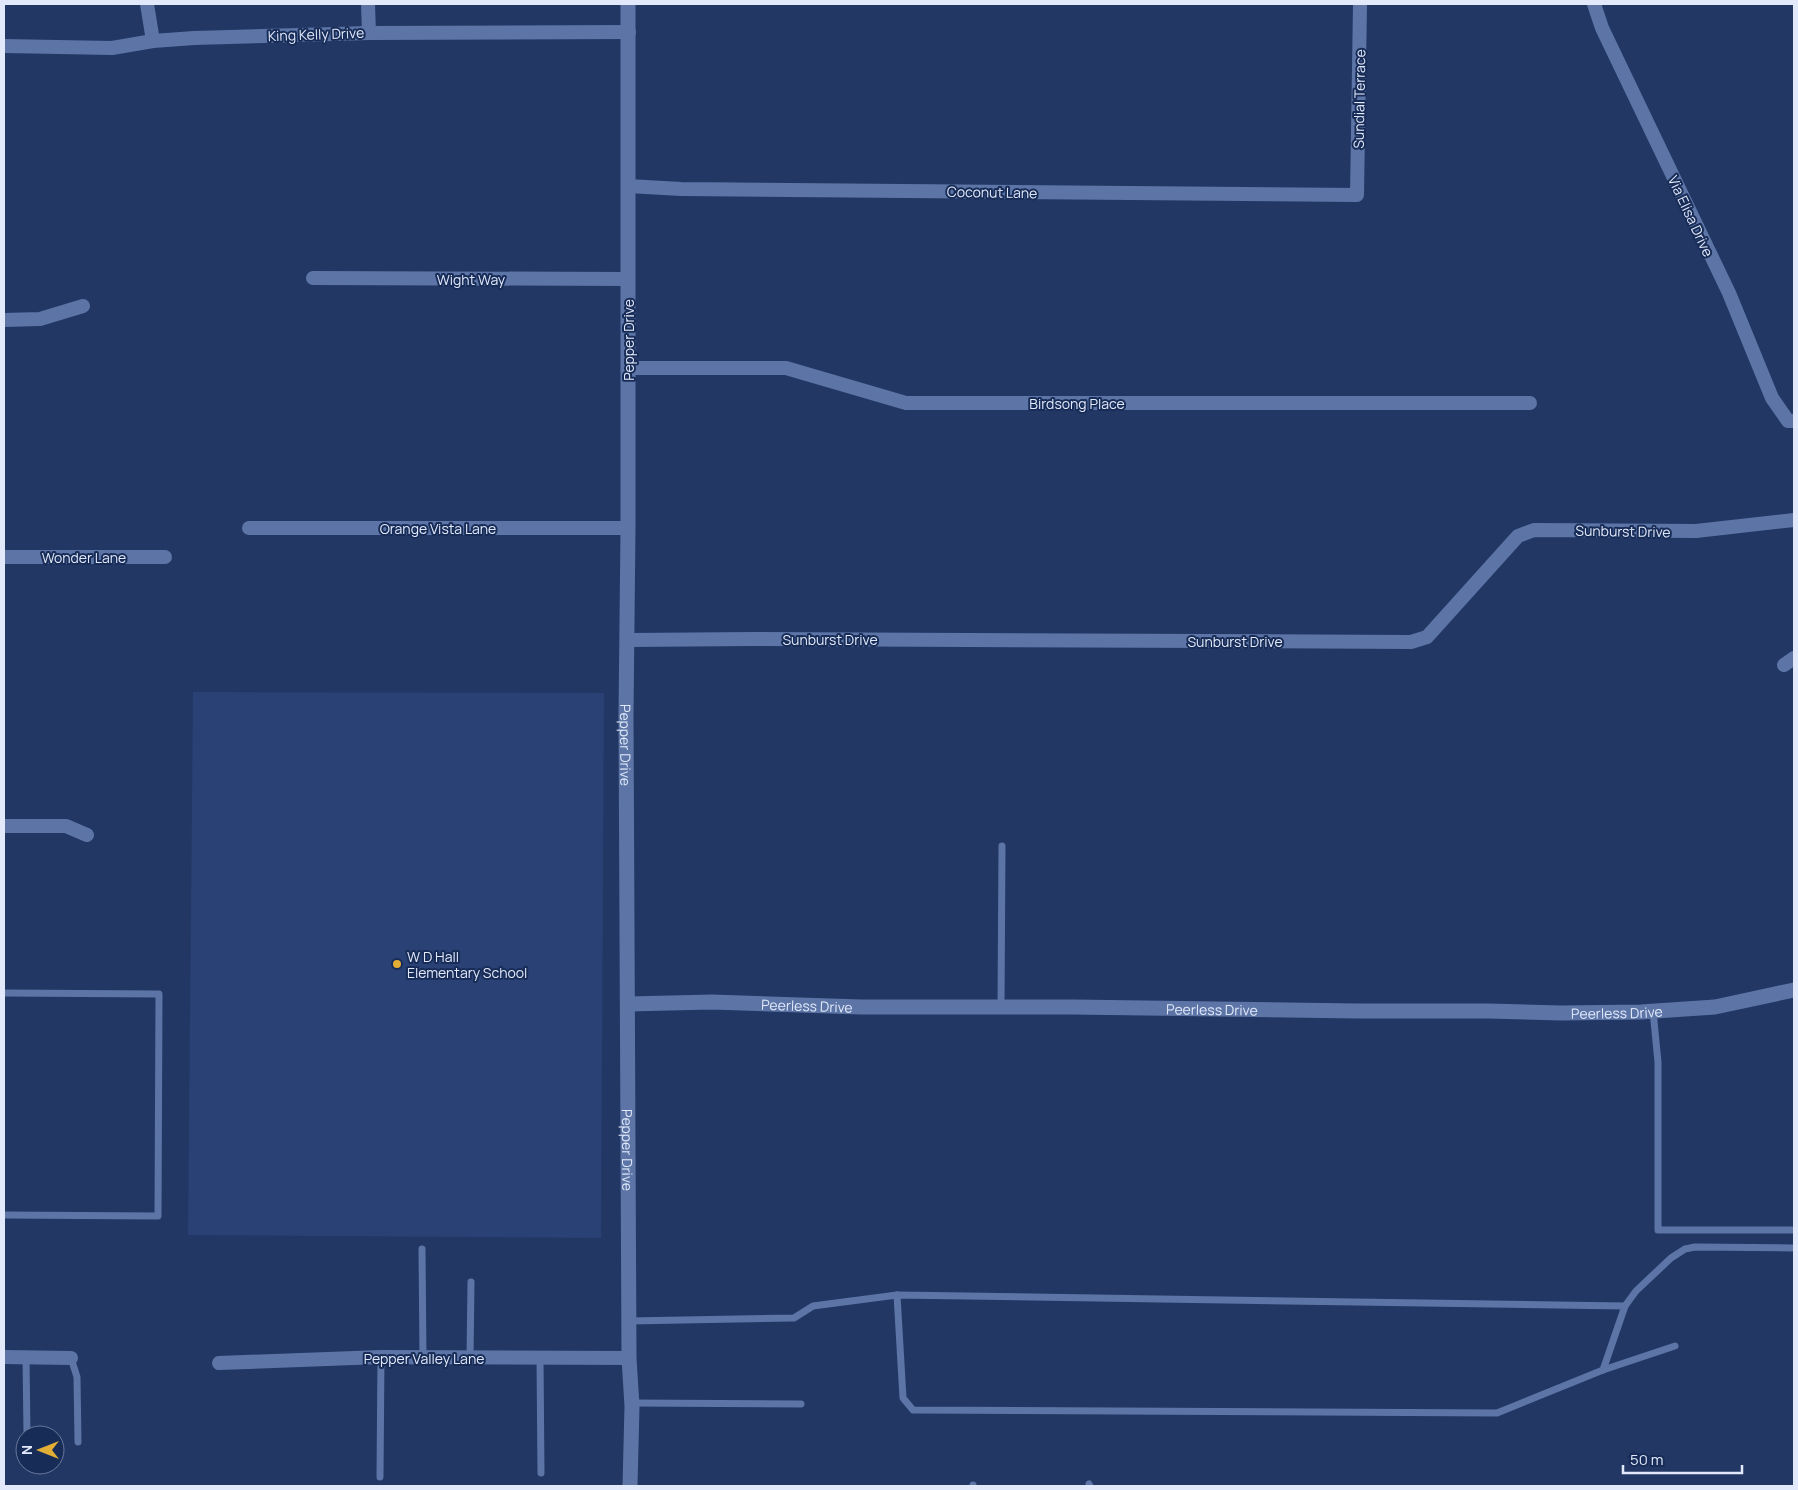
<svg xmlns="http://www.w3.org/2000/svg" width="1798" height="1490" font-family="Manrope,sans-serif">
<rect width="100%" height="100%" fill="#223764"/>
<!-- built -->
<polygon fill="#294174" points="193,692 604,693 601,1238 188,1235"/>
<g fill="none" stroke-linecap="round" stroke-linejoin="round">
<!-- lane -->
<g stroke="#5c75a6" stroke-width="7">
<polyline points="4,993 159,994 158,1216 4,1215"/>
<polyline points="1001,1007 1002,846"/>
<polyline points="1653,1011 1658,1062 1658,1230 1794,1230"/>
<polyline points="422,1249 423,1357"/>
<polyline points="897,1295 903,1398 913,1410 1497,1413 1603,1370 1675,1346"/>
<polyline points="629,1321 794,1318 813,1306 897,1295 1625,1306"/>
<polyline points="26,1357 27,1435"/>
<polyline points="71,1358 77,1377 78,1442"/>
<polyline points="470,1358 471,1282"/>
<polyline points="540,1358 541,1473"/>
<polyline points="1603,1370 1625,1306 1636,1291 1671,1258 1685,1249 1695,1247 1794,1248"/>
<polyline points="632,1403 801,1404"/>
<polyline points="380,1477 381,1357"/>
<polyline points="1089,1484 1090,1486"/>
<polyline points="973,1486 973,1485"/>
</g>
<!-- street -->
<g stroke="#5c75a6" stroke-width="14">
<polyline points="147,4 153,41"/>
<polyline points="368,4 369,33"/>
<polyline points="1594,4 1602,28 1729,293 1772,398 1788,421 1794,421"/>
<polyline points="4,46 112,48 153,41 194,38 369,33 629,32"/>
<polyline points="628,186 681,189 1357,195 1360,4"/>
<polyline points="313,278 628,279"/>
<polyline points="4,320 40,319 83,306"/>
<polyline points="628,368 786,368 906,403 1530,403"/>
<polyline points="249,528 628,528"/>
<polyline points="4,557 165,557"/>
<polyline points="628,640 753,639 1411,642 1427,637 1518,536 1534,530 1696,531 1794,520"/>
<polyline points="1784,665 1794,658"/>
<polyline points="4,826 66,826 87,835"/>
<polyline points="4,1357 71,1358"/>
<polyline points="219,1363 381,1357 629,1358"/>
</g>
<!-- secondary -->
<g stroke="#5c75a6" stroke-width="15">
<path id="s1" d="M628 4V528L626 715 629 1358 632 1406 630 1486"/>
<path id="s2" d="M628 1004 712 1002 861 1007H1073L1358 1011H1488L1561 1013 1641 1012 1715 1007 1794 990"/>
</g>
</g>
<!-- markers -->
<circle fill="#e3ae35" stroke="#182c58" stroke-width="2" cx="397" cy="964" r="5"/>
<g text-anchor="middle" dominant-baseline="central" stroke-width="4" stroke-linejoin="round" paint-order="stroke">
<!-- street labels -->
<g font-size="14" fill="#e1e9fa" stroke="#182c58">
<text transform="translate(316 34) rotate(-2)">King Kelly Drive</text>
<text transform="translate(1359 99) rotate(-89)">Sundial Terrace</text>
<text transform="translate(992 192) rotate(1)">Coconut Lane</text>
<text transform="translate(1691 216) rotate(65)">Via Elisa Drive</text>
<text x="471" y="279">Wight Way</text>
<text transform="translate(628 340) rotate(-90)">Pepper Drive</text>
<text x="1077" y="403">Birdsong Place</text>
<text x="438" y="528">Orange Vista Lane</text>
<text transform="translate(1623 531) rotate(1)">Sunburst Drive</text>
<text x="84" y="557">Wonder Lane</text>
<text x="830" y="639">Sunburst Drive</text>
<text x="1235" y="641">Sunburst Drive</text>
<text stroke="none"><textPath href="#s1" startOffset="741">Pepper Drive</textPath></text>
<text stroke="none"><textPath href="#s2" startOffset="179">Peerless Drive</textPath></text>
<text stroke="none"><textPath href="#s2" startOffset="584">Peerless Drive</textPath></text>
<text stroke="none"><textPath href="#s2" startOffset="989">Peerless Drive</textPath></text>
<text stroke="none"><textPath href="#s1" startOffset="1146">Pepper Drive</textPath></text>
<text x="424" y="1358">Pepper Valley Lane</text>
</g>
<!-- poi labels -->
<g font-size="14" fill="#e1e9fa" stroke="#182c58" text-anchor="start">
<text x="407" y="956">W D Hall<tspan x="407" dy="16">Elementary School</tspan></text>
</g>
</g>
<!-- border -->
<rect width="1798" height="1490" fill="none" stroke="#e1e9fa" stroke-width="10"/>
<!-- north arrow -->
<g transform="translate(40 1450) rotate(270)"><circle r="24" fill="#182c58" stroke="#687899"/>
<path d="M0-4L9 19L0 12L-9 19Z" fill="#e3ae35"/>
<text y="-8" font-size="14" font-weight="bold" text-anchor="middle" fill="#e1e9fa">N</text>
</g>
<!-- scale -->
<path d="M1623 1465v8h119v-8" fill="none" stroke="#e1e9fa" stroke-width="2.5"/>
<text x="1630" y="1465" font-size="15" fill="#e1e9fa" stroke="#182c58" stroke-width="4" paint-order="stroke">50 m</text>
</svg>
